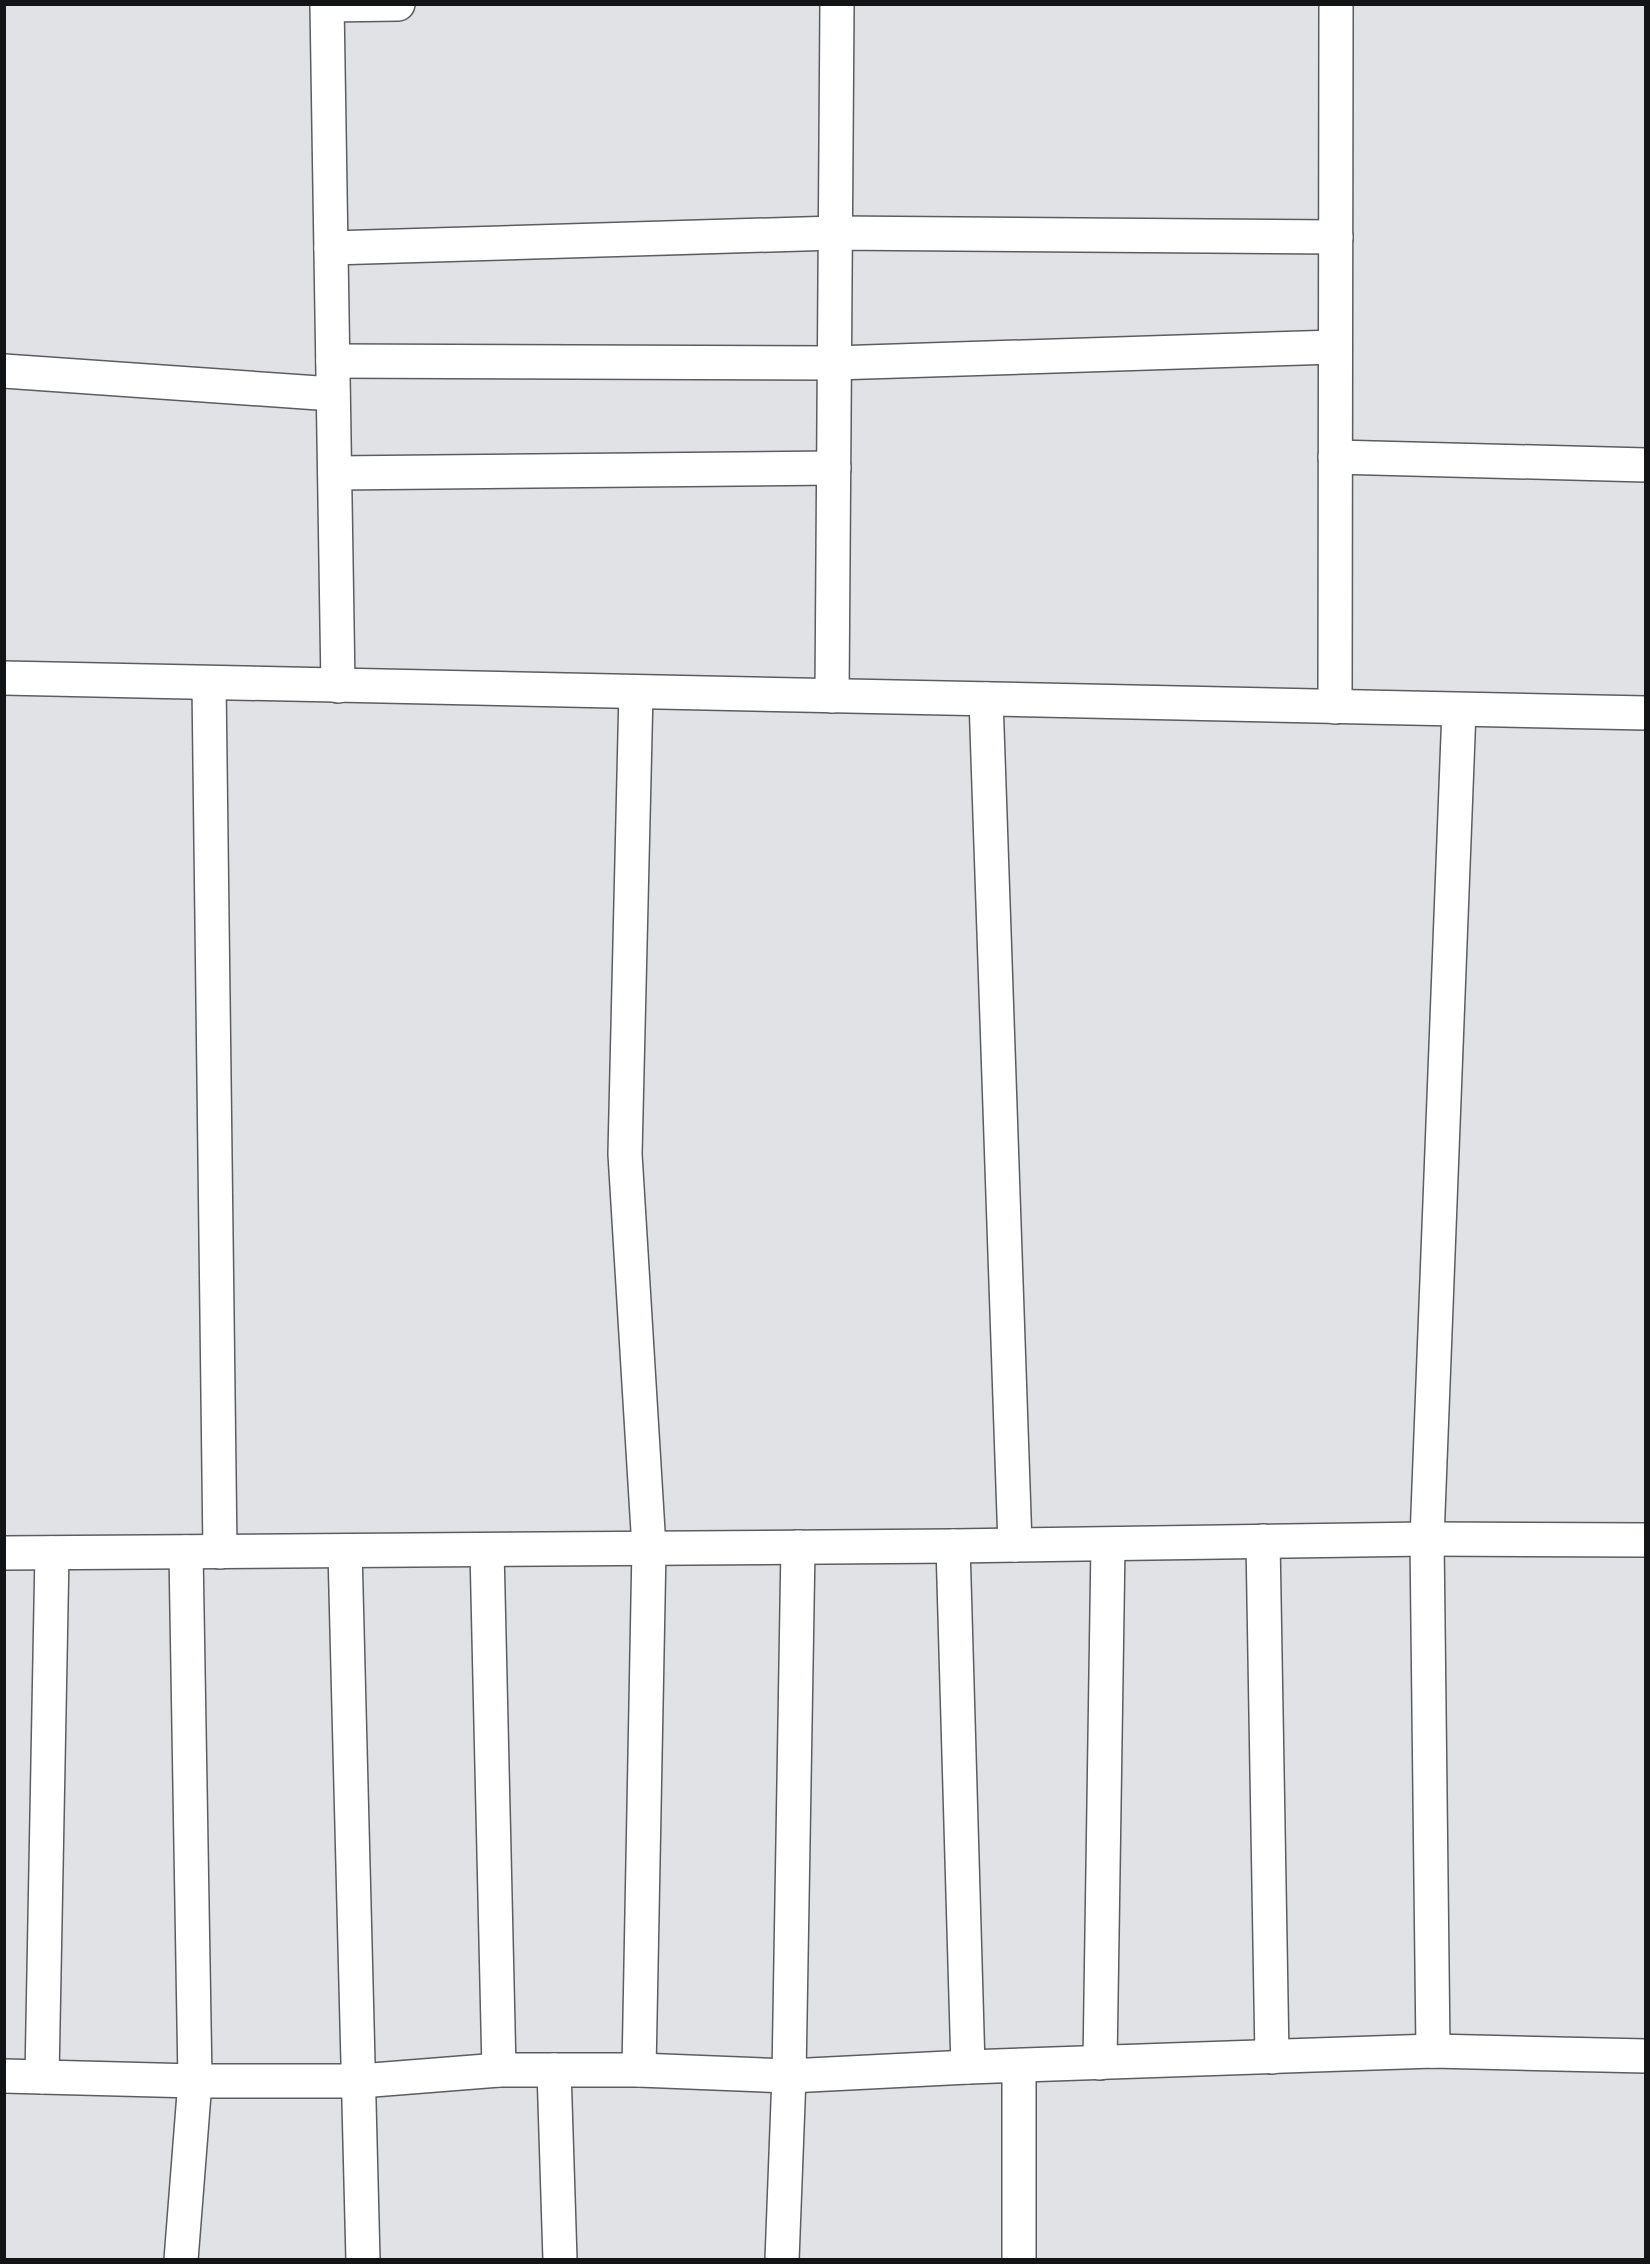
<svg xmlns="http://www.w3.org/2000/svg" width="1650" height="2264" font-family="'Fira Sans',sans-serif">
<rect width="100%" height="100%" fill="#e0e2e5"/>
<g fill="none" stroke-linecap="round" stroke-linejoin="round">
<defs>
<g id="street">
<polyline points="327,4 338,686"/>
<polyline points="327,5 398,4"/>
<polyline points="331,248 835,233 1336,237"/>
<polyline points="333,361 834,363 1335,347"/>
<polyline points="4,371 333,394"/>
<polyline points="1335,457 1646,465"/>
<polyline points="335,473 834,468"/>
<polyline points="4,678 1646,713"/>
<polyline points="209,683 220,1552"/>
<polyline points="636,692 625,1154 649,1548 639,2070"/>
<polyline points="832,696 837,4"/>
<polyline points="986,699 1015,1545"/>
<polyline points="1335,707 1336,4"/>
<polyline points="1263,1541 1272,2057"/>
<polyline points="953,1546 968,2067"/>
<polyline points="487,1550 499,2070"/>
<polyline points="345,1551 363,2260"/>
<polyline points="4,1553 953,1546 1427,1539 1646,1540"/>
<polyline points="1433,2051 1427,1539 1459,710"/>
<polyline points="1100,2063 1108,1545"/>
<polyline points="554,2070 560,2260"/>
<polyline points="4,2076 195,2081 360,2081 499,2070 639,2070 789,2076 968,2067 1433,2051 1646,2056"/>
<polyline points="42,2077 52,1553"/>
<polyline points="181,2260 195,2081 186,1552"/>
<polyline points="782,2260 789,2076 798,1547"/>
<polyline points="1019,2260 1019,2066"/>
</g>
</defs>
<!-- street casing -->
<use href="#street" stroke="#5b5d60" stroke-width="36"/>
<!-- street -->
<use href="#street" stroke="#fff" stroke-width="33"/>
</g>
<!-- border -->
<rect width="1650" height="2264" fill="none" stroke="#131415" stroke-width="12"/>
</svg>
